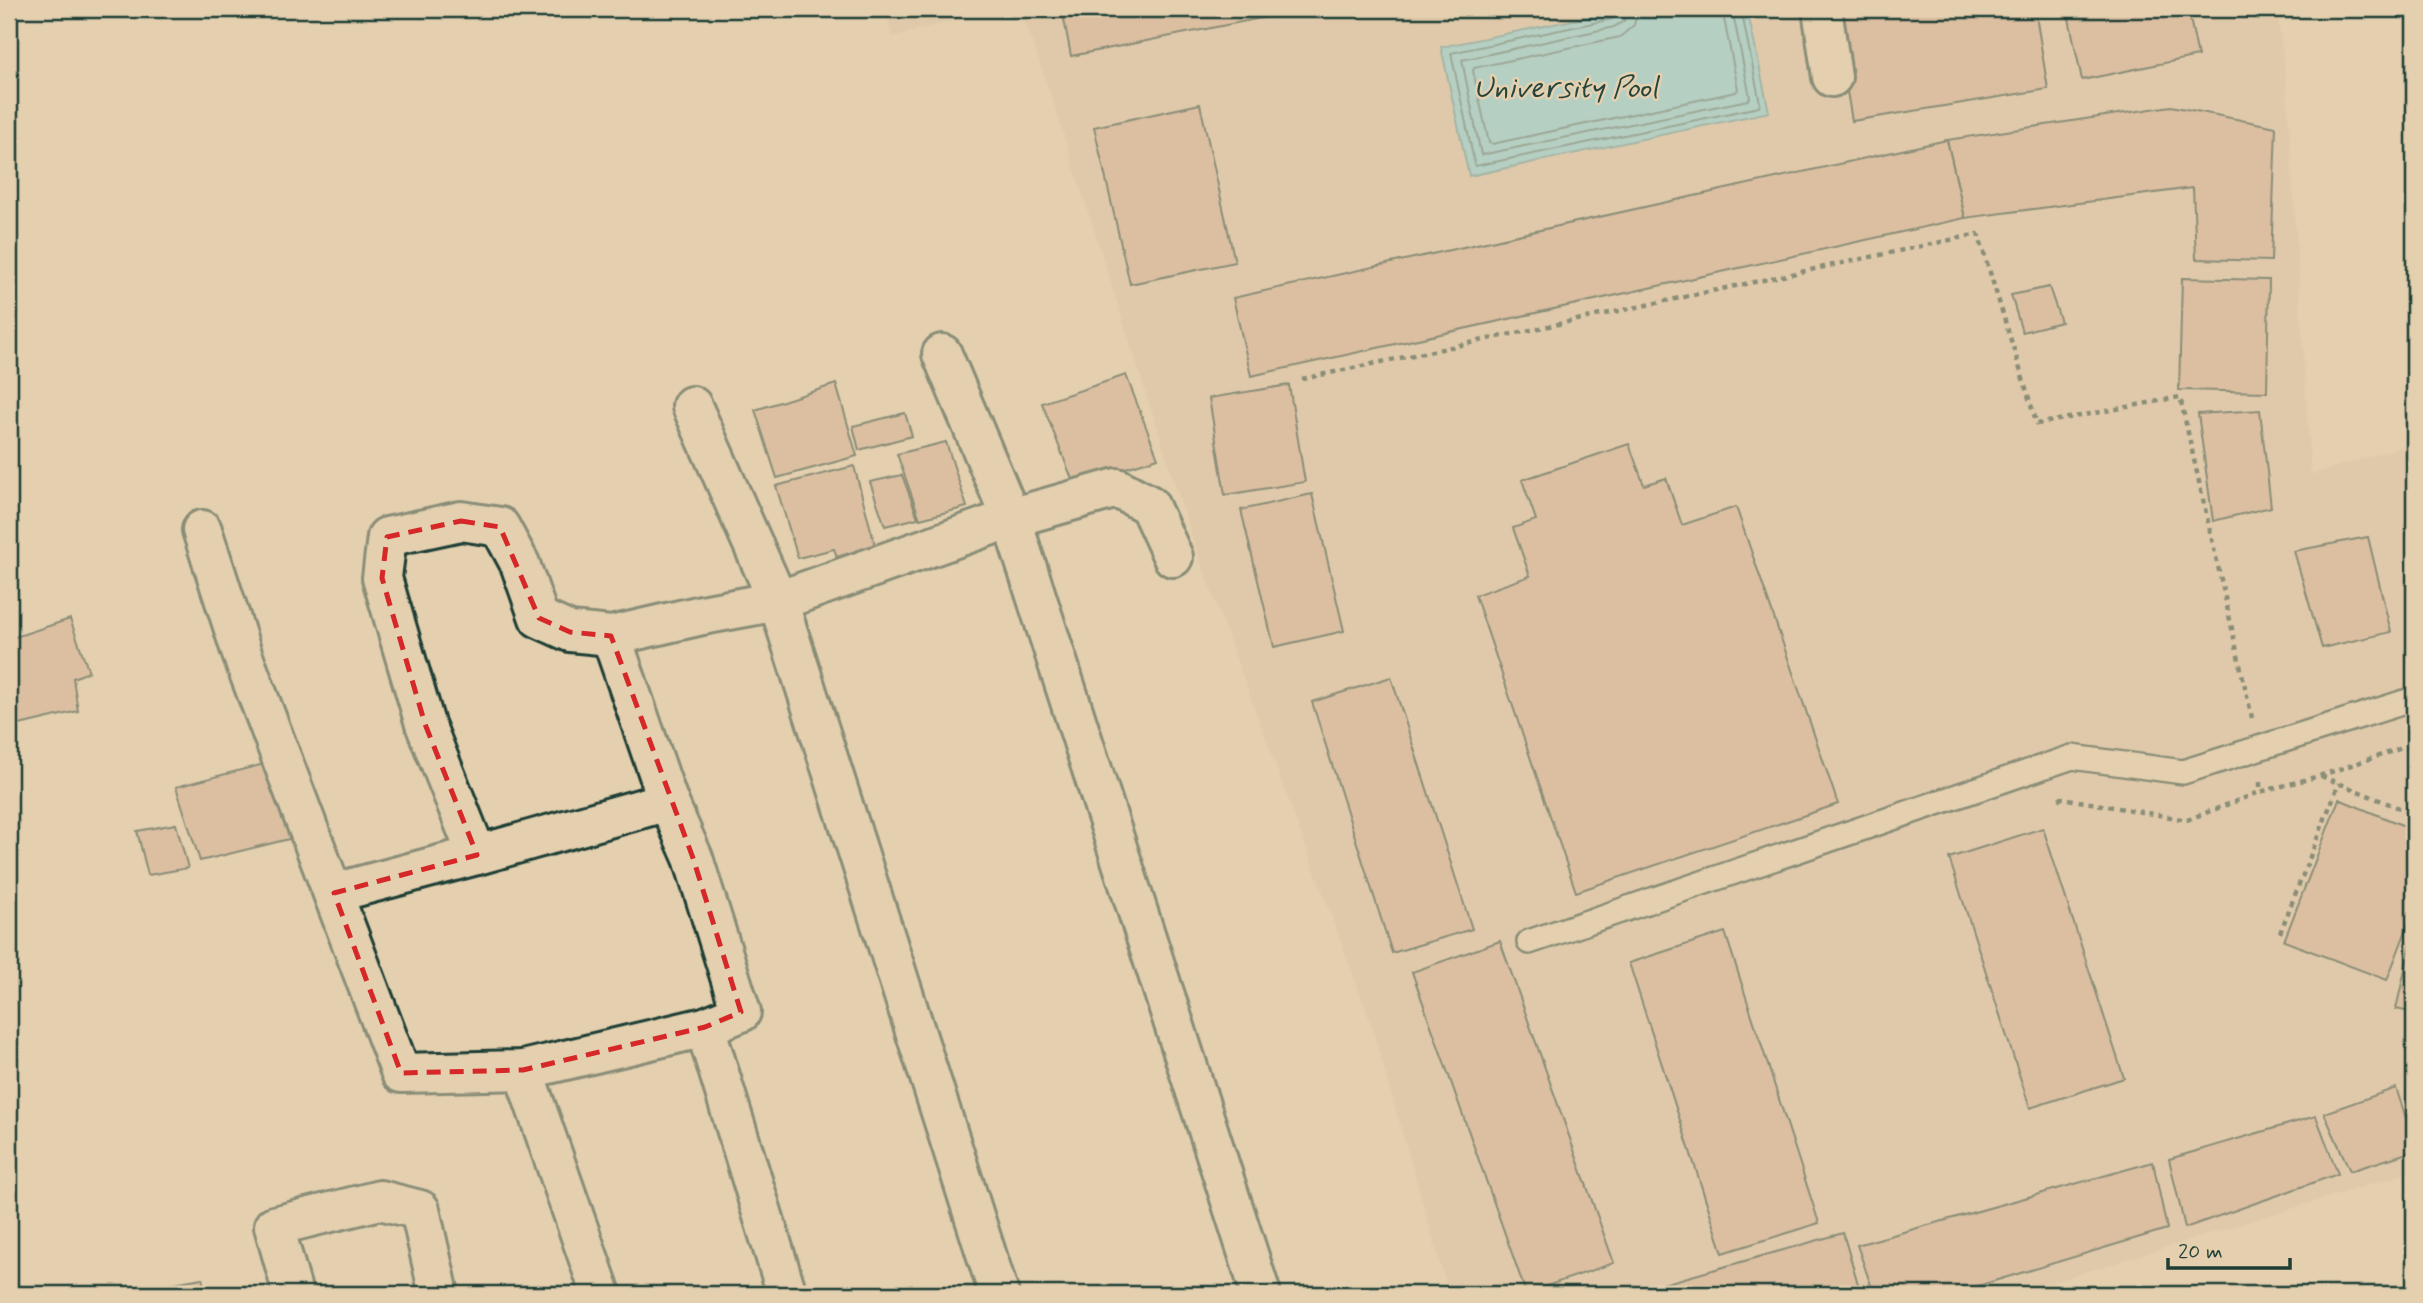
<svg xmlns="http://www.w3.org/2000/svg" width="2423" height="1303" font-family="Mynerve,sans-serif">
<rect width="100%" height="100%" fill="#e4d0af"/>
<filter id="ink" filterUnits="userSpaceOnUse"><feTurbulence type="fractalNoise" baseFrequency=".0143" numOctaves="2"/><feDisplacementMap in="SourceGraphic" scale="14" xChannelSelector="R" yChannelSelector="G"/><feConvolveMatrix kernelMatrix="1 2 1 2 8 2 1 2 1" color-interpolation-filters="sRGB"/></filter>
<g filter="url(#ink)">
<!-- built -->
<g fill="#dbc2a4">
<polygon points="885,9 998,9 892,37"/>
<polygon points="1020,9 2277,9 2287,86 2311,474 2414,443 2414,1171 2015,1294 1449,1294 1370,1021 1197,553 1051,96"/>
</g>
<!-- water -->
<polygon fill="#7fcedc" stroke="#599499" stroke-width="2" points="1627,9 1747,9 1769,112 1469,176 1441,47"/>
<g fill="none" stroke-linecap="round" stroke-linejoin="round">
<!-- shore -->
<g stroke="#457777" stroke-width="2">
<polyline points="1619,9 1618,15 1612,19 1451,53 1475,166 1759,107 1760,103 1741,9"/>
<polyline points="1627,9 1624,21 1614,27 1462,60 1481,155 1748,100 1750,97 1732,9"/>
<polyline points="1638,9 1634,25 1620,37 1474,68 1473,71 1489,143 1492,144 1736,92 1738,89 1722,9"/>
</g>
</g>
<!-- building -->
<g fill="#d2ab91" stroke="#1f3d34" stroke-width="2">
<polygon points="1062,9 1306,9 1071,56"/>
<polygon points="1833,9 2035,9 2048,89 1852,121"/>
<polygon points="2067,9 2188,9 2198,56 2082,80"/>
<polygon points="1200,104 1235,262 1130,284 1094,127"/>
<polygon points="2171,106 2276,127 2271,261 2196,259 2193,188 1965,218 1947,140"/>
<polygon points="1947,140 1965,218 1251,376 1233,298"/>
<polygon points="2182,278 2269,280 2267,392 2179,390"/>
<polygon points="2049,287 2061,322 2022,332 2011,295"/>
<polygon points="1126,375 1158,458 1074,484 1042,403"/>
<polygon points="836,384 857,456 777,478 755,410"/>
<polygon points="1289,385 1305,482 1225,495 1209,398"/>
<polygon points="2260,410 2271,507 2213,521 2198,414"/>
<polygon points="905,413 912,436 859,450 853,426"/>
<polygon points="946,442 967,507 920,519 897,454"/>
<polygon points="1629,444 1644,485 1666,478 1682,525 1736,507 1838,804 1576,892 1475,595 1530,576 1513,528 1536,520 1522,480"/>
<polygon points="854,466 875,545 837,557 834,549 798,558 776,486"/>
<polygon points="902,475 918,518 885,526 870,482"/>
<polygon points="1312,494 1344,631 1274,647 1241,510"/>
<polygon points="2368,537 2391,632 2322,648 2294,551"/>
<polygon points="70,619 89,672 73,678 78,711 11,727 9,720 9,639"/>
<polygon points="1391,677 1472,929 1392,953 1312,702"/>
<polygon points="272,762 297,837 200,861 176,787"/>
<polygon points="2339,799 2414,830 2414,910 2387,980 2284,941"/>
<polygon points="176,824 188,868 148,875 137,831"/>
<polygon points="2043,828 2124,1078 2030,1108 1949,858"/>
<polygon points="1725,932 1819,1223 1723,1253 1629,963"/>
<polygon points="1500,941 1614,1263 1526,1293 1412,972"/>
<polygon points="2411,943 2414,943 2414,1013 2396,1009"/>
<polygon points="2396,1088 2414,1142 2414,1151 2350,1171 2324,1113"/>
<polygon points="2316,1116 2338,1174 2185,1228 2169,1159"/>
<polygon points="2153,1162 2167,1229 1951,1294 1874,1294 1857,1245"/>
<polygon points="1843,1233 1861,1294 1628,1294"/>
<polygon points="202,1278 206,1294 142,1294 141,1289"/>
</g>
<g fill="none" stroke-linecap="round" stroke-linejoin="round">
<defs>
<polyline id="service" points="1529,942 2072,757 2183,772 2414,699"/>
<g id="minor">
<polyline points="1822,9 1832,77"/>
<polyline points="942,354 1011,518 1261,1294"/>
<polyline points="692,406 778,601 999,1294"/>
<polyline points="202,530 242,654 401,1073 523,1070 705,1027 741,1012 693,858 668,801 611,636"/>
<polyline points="477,855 668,801"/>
<polyline points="334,893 477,855 425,724 382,578 387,537 461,521 500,527 520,564 539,618 570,632 611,636 702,615 778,601 1011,518 1117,488 1149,505 1173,557"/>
<polyline points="705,1027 787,1294"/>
<polyline points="523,1070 601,1294"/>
<polyline points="293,1294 274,1226 380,1200 420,1210 439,1294"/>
</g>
</defs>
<!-- service casing -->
<use href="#service" stroke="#1f3d34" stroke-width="28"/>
<!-- minor casing -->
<use href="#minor" stroke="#1f3d34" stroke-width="44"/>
<!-- path -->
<g stroke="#1f3d34" stroke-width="4.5" stroke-dasharray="5 5" stroke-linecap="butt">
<polyline points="1302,379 1978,234 2037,424 2180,397 2252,718"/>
<polyline points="2321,776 2414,814"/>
<polyline points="2260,782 2260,792"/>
<polyline points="2059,799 2062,798 2187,820 2260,792 2319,776 2414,744"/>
<polyline points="2280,933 2339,783"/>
</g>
<!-- service -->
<use href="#service" stroke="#e4d0af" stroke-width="23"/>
<!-- minor -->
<use href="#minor" stroke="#e4d0af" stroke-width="38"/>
</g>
</g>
<!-- marked area -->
<path d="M0 0H2423V1303H0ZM461 521 500 527 539 618 570 632 611 636 693 858 741 1012 705 1027 523 1070 401 1073 334 893 477 855 425 724 382 578 387 537Z" fill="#e4d0af" fill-opacity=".55" fill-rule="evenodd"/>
<path fill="none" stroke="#d62828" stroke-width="5" stroke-dasharray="14 9" stroke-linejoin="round" d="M461 521 500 527 539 618 570 632 611 636 693 858 741 1012 705 1027 523 1070 401 1073 334 893 477 855 425 724 382 578 387 537Z"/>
<g text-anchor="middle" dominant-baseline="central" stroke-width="5" stroke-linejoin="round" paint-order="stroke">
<!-- water labels -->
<g font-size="30" font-style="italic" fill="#24443c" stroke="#e4d0af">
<text x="1566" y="88">University Pool</text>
</g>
</g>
<!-- margin -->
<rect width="2423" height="1303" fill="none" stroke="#e4d0af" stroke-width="35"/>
<rect x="18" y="18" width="2388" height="1268" fill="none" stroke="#1f3d34" stroke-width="2.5" filter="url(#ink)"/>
<!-- scale -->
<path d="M2168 1258v10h122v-10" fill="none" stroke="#1f3d34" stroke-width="3.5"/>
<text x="2178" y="1258" font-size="21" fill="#1f3d34" stroke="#e4d0af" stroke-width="5" paint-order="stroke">20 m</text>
</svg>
